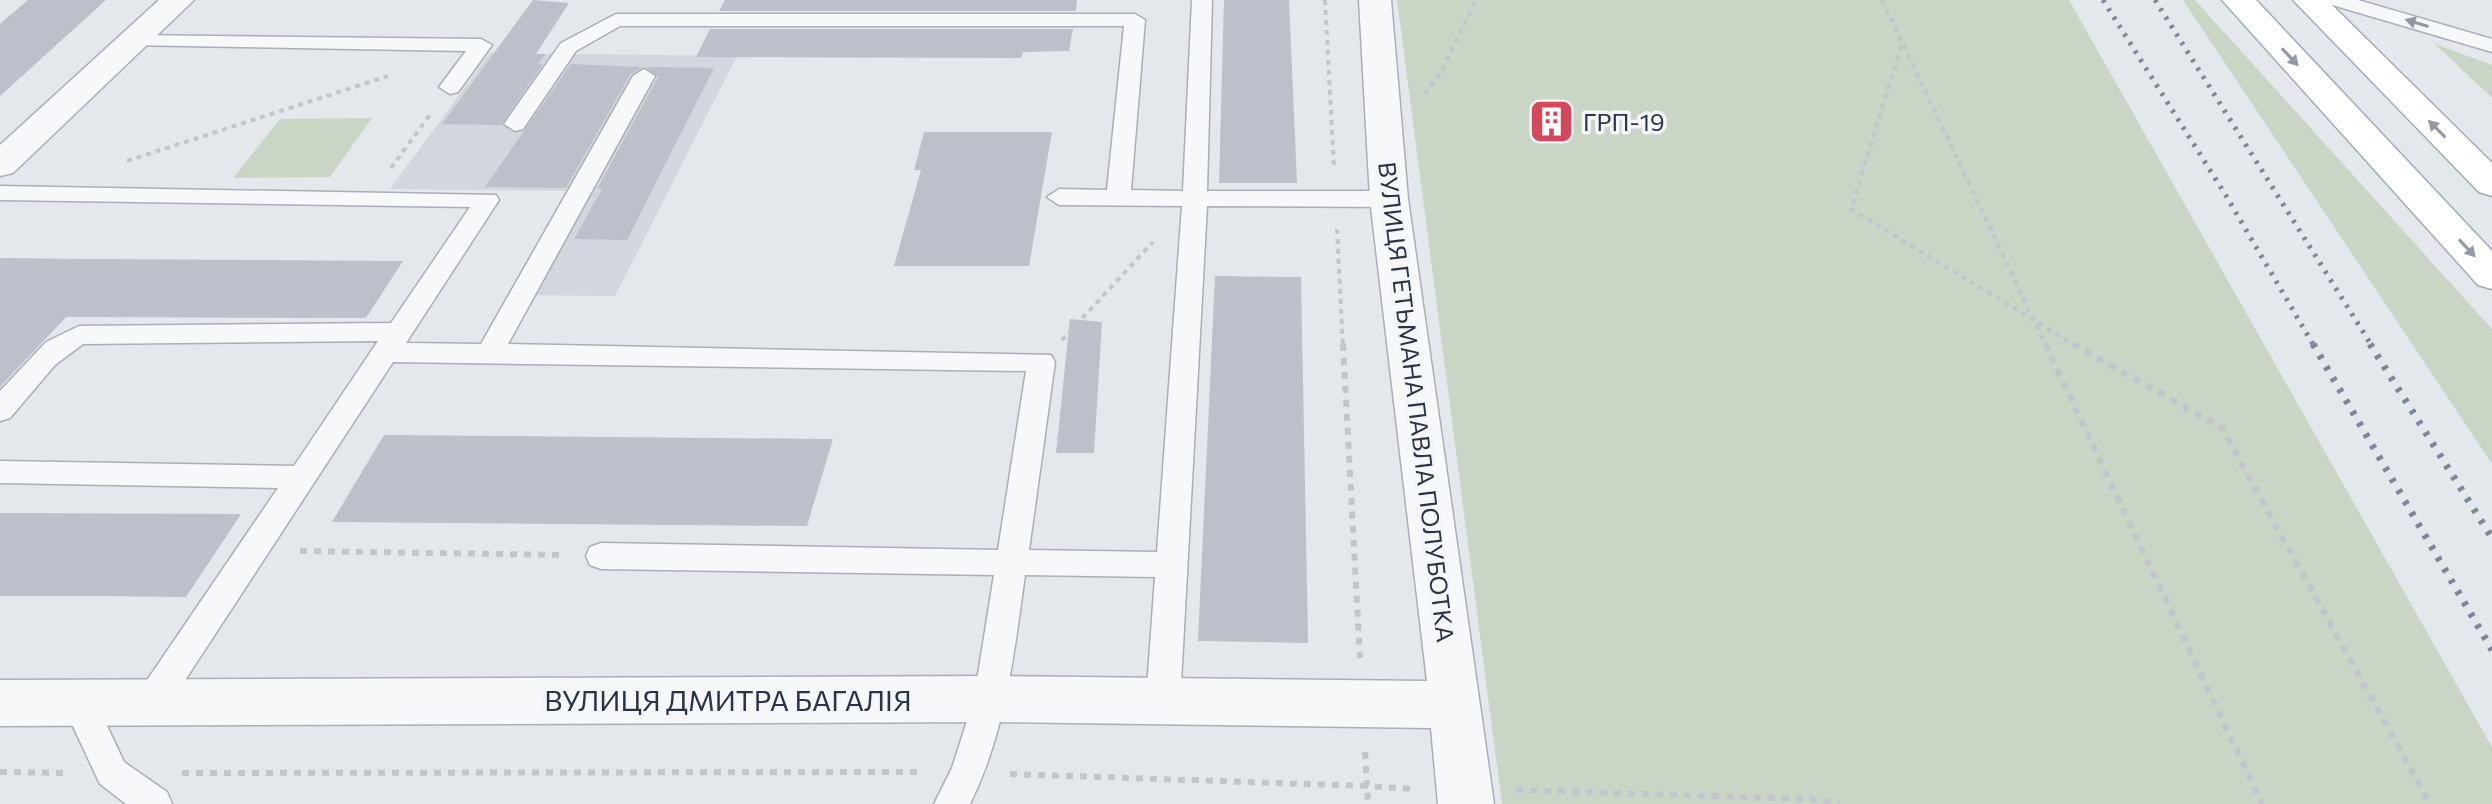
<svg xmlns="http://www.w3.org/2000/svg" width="2492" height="804" font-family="Commissioner,sans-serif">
<rect width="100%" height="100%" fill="#e4e7ec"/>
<!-- built -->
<polygon fill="#d2d6de" points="490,53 737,56 615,296 511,295 570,191 390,189"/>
<!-- green -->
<g fill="#c9d6c5">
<polygon points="1397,0 2069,0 2492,747 2492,804 1502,804"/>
<polygon points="2183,0 2195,0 2492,329 2492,464"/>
<polygon points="2435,44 2492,65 2492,98"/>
<polygon points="372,118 330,177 233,178 280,119"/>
</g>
<!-- building -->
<g fill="#bbc0ca">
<polygon points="28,0 106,0 0,96 0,24"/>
<polygon points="533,0 569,3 536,54 545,54 538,64 543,64 501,125 442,124"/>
<polygon points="725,0 1077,0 1076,11 719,11"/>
<polygon points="1224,0 1289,0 1297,183 1219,183"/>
<polygon points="710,29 1073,29 1069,51 1023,52 1021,58 696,57"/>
<polygon points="571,64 642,67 630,75 566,188 485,187"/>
<polygon points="646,67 714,68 627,240 574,239 602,189 597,189 658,77"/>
<polygon points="924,132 1052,132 1029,266 894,266 921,170 914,170"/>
<polygon points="0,258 92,259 403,261 366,318 66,317 0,387"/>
<polygon points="1215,276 1301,277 1308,643 1198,641"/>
<polygon points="1070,319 1102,322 1094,453 1056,453"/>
<polygon points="384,435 499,436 833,439 807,526 332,522"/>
<polygon points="0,513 241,514 186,597 98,596 0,596"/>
</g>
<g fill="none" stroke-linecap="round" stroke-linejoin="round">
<defs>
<g id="lane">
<path d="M1192 0H1212L1207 191H1389L1401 199 1389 207 1207 206 1180 702 1175 713 1163 717 1151 713 1146 702 1155 577 1025 575C1014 654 1006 731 970 804H934L952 768 974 699 994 575 601 569 590 565 586 556 590 547 601 543 998 550 1026 371 393 362 163 714 151 718 139 714 134 703 139 692 278 488 0 483V461L294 466 378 341 83 344 55 365 10 418 0 421V391L46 342 79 326 391 323 470 207 0 200V186L496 195 499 200 406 343 481 344 633 76 644 69 655 76 508 344 1051 355 1055 362 1029 550 1157 552 1182 206 1059 205 1047 197 1059 189 1107 190 1124 26H620L576 51 523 129 515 131 504 124 561 43 616 14H1135L1145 20 1131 190 1183 191Z"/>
<polygon points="2326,0 2358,0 2492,39 2492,52 2329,4"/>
<polygon points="131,35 481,39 492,45 458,92 450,94 439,87 466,51 124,45 120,41"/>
<polygon points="79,688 91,692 124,762 167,792 172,804 126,804 100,784 62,703 67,692"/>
</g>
<g id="street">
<polygon points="159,0 194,0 13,173 0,176 0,145"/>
<polygon points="1359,0 1391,0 1408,199 1494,804 1438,804 1431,728 991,722 0,726 0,680 991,676 1427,681 1370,199"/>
</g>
<g id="primary">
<polygon points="2222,0 2256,0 2492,251 2492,289 2478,285"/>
<polygon points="2293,0 2327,0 2492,163 2492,196 2479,192"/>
</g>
</defs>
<!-- lane casing -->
<use href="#lane" stroke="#a9aeb7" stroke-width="3"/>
<!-- street casing -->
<use href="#street" stroke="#a9aeb7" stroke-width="3"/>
<!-- primary casing -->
<use href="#primary" stroke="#a3abb8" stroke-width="3"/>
<!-- path-far1 -->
<g stroke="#c2c5cb" stroke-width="4" stroke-dasharray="5 5" stroke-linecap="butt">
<polyline points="1325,0 1334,167"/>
<polyline points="1882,0 2046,346"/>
<polyline points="1901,46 1851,209 2076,346"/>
<polyline points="1425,94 1440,74 1476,0"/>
<polyline points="127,161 388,76"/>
<polyline points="391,168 432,112"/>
<polyline points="1337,229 1343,346"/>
<polyline points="1062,340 1153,242"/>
</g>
<!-- path -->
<g stroke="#c2c5cb" stroke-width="6" stroke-dasharray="7 7" stroke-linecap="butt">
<polyline points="1343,344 1360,658"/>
<polyline points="2045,344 2262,804"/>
<polyline points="2073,344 2222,428 2430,804"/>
<polyline points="300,551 566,555"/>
<polyline points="1365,752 1367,786 1414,789"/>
<polyline points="0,772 68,773"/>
<polyline points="182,773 924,772"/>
<polyline points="1010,774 1367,786 1368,804"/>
<polyline points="1516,790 1810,799 1839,804"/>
</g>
<!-- lane -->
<use href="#lane" fill="#f7f8fa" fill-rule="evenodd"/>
<!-- street -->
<use href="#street" fill="#f7f8fa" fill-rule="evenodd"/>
<!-- primary -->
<use href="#primary" fill="#fff" fill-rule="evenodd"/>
<!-- rail-far1 -->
<g stroke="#7d8696" stroke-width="5" stroke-dasharray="3 7" stroke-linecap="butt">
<polyline points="2103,0 2225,194 2314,346"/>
<polyline points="2155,0 2372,346"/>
</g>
<!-- rail -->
<g stroke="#7d8696" stroke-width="7" stroke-dasharray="4 9" stroke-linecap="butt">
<polyline points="2313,344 2492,650"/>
<polyline points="2370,344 2492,538"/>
</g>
</g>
<!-- one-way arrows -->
<defs><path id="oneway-solid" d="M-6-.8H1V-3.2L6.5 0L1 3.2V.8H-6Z" transform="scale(2)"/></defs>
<use fill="#9196a0" href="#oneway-solid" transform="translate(2417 23) rotate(-163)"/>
<g fill="#959aa2">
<use href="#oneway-solid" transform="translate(2290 57) rotate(47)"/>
<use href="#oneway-solid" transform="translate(2437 129) rotate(-135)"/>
<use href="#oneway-solid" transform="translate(2467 248) rotate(47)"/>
</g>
<!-- icons -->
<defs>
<symbol id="building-square" viewBox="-11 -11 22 22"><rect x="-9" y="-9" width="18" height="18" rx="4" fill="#d1495b" stroke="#f4f6f9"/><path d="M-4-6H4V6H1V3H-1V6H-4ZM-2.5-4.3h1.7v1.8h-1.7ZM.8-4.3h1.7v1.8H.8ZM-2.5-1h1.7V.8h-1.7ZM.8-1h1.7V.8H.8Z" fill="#fff"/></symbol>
</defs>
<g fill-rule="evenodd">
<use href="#building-square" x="1526" y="96" width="51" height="51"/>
</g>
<g text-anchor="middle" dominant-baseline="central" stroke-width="7" stroke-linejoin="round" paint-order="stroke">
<!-- poi labels -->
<g font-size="24" fill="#2b3445" stroke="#f4f6f9" text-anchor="start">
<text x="1583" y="121">ГРП-19</text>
</g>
<!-- street labels -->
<g font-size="24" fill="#2b3445" stroke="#f4f6f9">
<text transform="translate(1417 402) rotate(83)">ВУЛИЦЯ ГЕТЬМАНА ПАВЛА ПОЛУБОТКА</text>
</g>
<!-- near-street labels -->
<g font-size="28" fill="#2b3445" stroke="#f4f6f9">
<text x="728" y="700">ВУЛИЦЯ ДМИТРА БАГАЛІЯ</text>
</g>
</g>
</svg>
